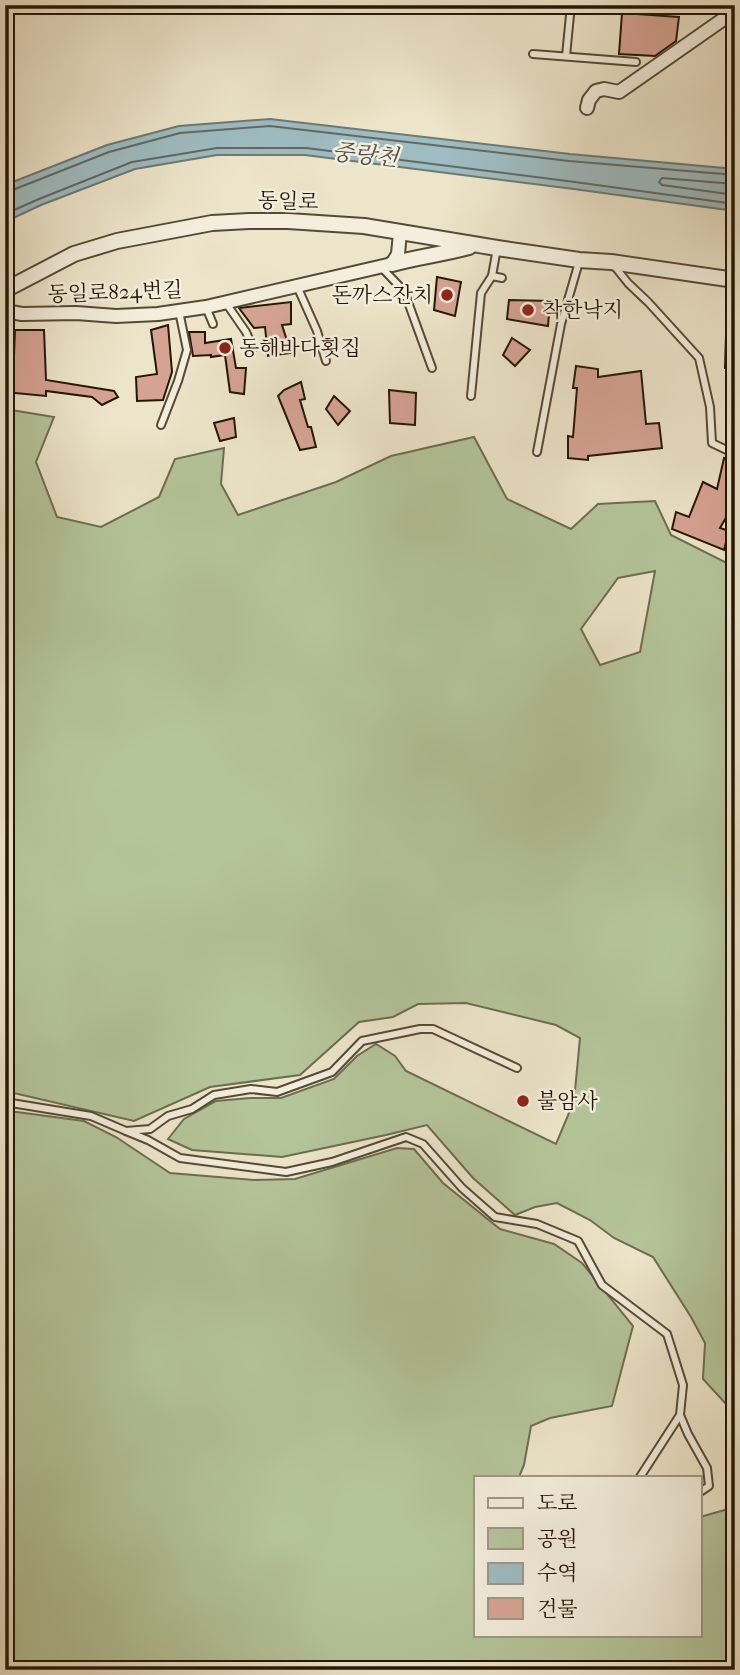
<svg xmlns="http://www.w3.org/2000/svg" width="740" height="1675" font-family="'IM FELL French Canon','Noto Serif KR',serif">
<rect width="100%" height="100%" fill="#ede5ca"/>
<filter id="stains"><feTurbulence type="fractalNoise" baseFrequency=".00286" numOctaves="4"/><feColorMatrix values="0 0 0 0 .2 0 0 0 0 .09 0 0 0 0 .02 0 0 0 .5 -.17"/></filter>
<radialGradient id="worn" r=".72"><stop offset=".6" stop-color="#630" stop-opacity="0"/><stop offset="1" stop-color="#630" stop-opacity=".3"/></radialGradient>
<!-- green -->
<g fill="#b4c59a" stroke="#6c6e50" stroke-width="2" fill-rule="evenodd">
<path d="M5 409 54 417 36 462 57 517 101 527 159 497 175 459 224 448 221 484 238 515 336 482 391 456 474 437 507 499 571 529 598 504 655 501 671 535 735 567V1414L703 1379 705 1343 691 1317 653 1257 614 1238 590 1220 557 1203 535 1207 515 1215 473 1178 427 1125 386 1135 282 1157 192 1150 168 1139 184 1119 216 1101 250 1098H281L334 1079 357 1056 376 1044 395 1056 406 1071 556 1144 574 1101 580 1038 556 1025 466 1003 418 1004 393 1017 359 1022 300 1075 210 1087 134 1121 5 1091ZM655 571 640 652 600 665 581 629 618 578Z"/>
<polygon points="5,1112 17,1112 84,1121 116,1137 170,1173 254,1180 295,1179 397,1148 414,1149 443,1183 500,1229 554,1244 582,1263 633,1326 612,1406 550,1418 531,1426 524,1465 519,1477 476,1477 476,1635 700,1635 700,1517 735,1507 735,1670 5,1670"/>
</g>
<!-- water -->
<polygon fill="#9ebcc1" stroke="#6d7a76" stroke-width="2" points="270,119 570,154 735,169 735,211 574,189 305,155 217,155 135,169 41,205 5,222 5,185 107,145 179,126"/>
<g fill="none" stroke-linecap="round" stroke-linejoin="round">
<!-- shore -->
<g stroke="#616963" stroke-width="2">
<polyline points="735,184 662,178 659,182 662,185 735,195"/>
<polyline points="5,191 10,191 109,152 180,133 270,126 569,161 735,175"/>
<polyline points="5,214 39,199 132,162 217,148 306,148 575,182 735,204"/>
</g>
</g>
<!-- building -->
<g fill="#d6a393" stroke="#241605" stroke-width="2">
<polygon points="622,13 679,17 676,41 655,56 619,54"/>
<polygon points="437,277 461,282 455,316 434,310"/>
<polygon points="509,300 550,301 548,326 507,319"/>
<polygon points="291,302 291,324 282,325 291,353 268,356 265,327 254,328 239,308"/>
<polygon points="168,325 172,372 163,400 137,401 136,377 157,374 151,330"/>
<polygon points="15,330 44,330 46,380 114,391 118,397 102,405 92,397 46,391 46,396 5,392 5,378 13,381"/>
<polygon points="189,332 205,332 205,343 231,339 236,368 246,368 244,394 230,392 225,355 211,357 211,355 193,356"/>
<polygon points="726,335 735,335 735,368 725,368"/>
<polygon points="512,338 530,350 515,366 503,355"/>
<polygon points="576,366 598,369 598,377 641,371 646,424 659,423 662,448 588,456 588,460 568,458 568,436 573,437 577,388 573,388"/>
<polygon points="301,382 305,399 300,400 308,427 311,427 316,447 300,450 278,396 284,390"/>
<polygon points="389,390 416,393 415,425 390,423"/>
<polygon points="334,396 350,411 338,425 326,409"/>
<polygon points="234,418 236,437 220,441 214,423"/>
<polygon points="724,458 735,462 735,480 730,496 735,498 735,502 720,528 729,531 724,550 672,529 676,512 689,517 703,482 717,489"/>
</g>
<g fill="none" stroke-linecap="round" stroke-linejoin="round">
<defs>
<g id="service">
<polyline points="663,5 679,7 681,5"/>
<polyline points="533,54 636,62"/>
<polyline points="566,56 571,5"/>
<polyline points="612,263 628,283 648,302 699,358 710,407 712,443 735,454"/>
<polyline points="382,268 404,291 432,368"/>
<polyline points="492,276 497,248"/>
<polyline points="297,286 317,331 326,361"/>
<polyline points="226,303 246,332 253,348"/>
<polyline points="206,307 213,324"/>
<polyline points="471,396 481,293 492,276 502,278"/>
<polyline points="161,425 178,381 187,350 179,311"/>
<polyline points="537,452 561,324 579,262"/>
<polyline points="5,1102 91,1116 126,1131 150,1129 168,1116 192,1109 214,1095 251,1089 277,1092 332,1072 362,1041 420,1029 433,1029 517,1068"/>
<polyline points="126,1131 148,1140 180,1158 286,1172 332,1162 406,1137 423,1144 462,1188 495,1217 537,1224 578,1241 602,1285 667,1334 683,1385 680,1415 640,1477"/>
<polyline points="680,1415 688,1434 707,1468 709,1486 700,1492"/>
</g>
<g id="minor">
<polyline points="587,108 589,100 596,91 604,89 619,92 735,11"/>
<polyline points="5,311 22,314 76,313 116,316 158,314 206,307 392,264 398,254 400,233"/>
</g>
<g id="tertiary">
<path d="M392 264C417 257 443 254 469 247"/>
<polyline points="5,290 74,254 117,241 212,223 249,221 288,221 364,226 497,248 579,260 611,262 735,280"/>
</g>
</defs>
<!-- service casing -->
<use href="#service" stroke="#564a36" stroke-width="10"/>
<!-- minor casing -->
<use href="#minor" stroke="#564a36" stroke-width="16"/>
<!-- tertiary casing -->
<use href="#tertiary" stroke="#564a36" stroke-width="18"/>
<!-- service -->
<use href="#service" stroke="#f3eedd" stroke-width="6"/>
<!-- minor -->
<use href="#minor" stroke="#f3eedd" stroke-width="12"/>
<!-- tertiary -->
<use href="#tertiary" stroke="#f3eedd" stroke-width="14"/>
</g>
<!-- markers -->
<g fill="#8f2418" stroke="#f3eedd" stroke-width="2.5">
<circle cx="447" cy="295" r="7"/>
<circle cx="528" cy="310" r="7"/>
<circle cx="225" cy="348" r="7"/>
<circle cx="523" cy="1101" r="7"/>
</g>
<g text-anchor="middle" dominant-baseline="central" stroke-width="5" stroke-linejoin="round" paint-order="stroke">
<!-- street labels -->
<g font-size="21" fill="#241605" stroke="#f3eedd">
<text transform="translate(288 201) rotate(2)">동일로</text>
<text transform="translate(115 292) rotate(-2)">동일로824번길</text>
</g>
<!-- poi labels -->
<g font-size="21" fill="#241605" stroke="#f3eedd" text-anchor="start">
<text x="433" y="295" text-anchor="end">돈까스잔치</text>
<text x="542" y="310">착한낙지</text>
<text x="239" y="348">동해바다횟집</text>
<text x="537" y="1101">불암사</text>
</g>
<!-- water labels -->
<g font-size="23" font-style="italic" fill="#4f5047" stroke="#f3eedd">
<text transform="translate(365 155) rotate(6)">중랑천</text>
</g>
</g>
<!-- margin -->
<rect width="740" height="1675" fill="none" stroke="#ede5ca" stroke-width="28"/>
<rect x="7" y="7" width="726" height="1661" fill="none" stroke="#241605" stroke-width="3.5"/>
<rect x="14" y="14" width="712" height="1647" fill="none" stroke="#241605" stroke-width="2"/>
<!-- legend -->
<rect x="474" y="1476" width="228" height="161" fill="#f3eedd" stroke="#a09887" stroke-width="2"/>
<rect x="488" y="1498" width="35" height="10" fill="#f3eedd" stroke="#a09887" stroke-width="2"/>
<text x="537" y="1510" font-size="21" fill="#241605">도로</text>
<rect x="488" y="1528" width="35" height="21" fill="#b4c59a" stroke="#a09887" stroke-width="2"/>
<text x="537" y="1546" font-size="21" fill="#241605">공원</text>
<rect x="488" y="1563" width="35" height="21" fill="#9ebcc1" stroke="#a09887" stroke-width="2"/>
<text x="537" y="1580" font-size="21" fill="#241605">수역</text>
<rect x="488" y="1598" width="35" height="21" fill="#d6a393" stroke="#a09887" stroke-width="2"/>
<text x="537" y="1616" font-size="21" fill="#241605">건물</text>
<rect width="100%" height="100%" filter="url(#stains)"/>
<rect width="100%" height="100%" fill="url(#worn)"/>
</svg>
